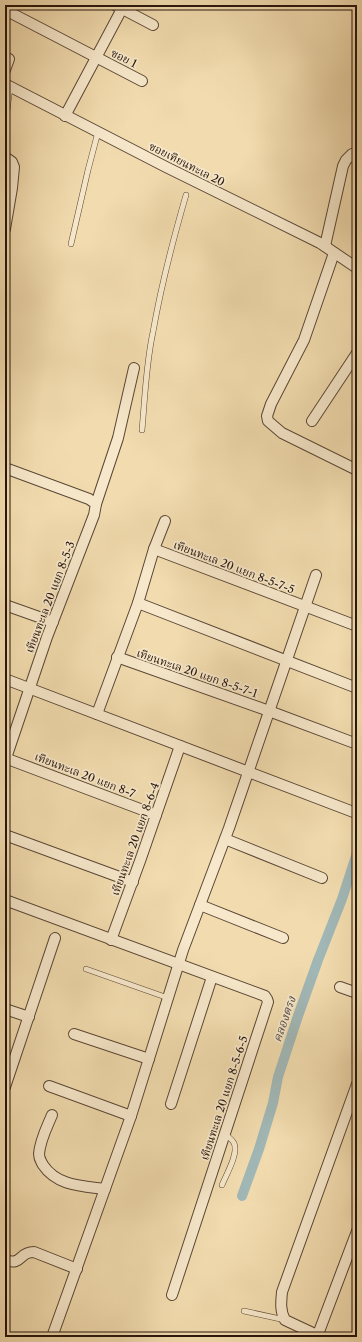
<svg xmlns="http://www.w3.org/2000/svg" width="362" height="1342" font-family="'Libre Caslon Text','Noto Serif Thai',serif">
<rect width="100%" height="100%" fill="#f2dcaf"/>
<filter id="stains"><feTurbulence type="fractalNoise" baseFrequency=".005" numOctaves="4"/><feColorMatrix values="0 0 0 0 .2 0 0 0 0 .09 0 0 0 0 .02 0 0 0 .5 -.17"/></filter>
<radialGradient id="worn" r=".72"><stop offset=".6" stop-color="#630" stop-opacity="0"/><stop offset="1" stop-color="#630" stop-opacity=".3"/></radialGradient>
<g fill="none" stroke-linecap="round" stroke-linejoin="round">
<!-- canal -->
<polyline stroke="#a1b8b7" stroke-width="10" points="242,1196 259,1149 273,1103 278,1077 298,1016 318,960 342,899 357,853"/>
<defs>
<g id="lane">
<polyline points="5,127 10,87"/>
<polyline points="71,244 88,170 98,132"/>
<path d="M142 430C145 397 146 364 153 332 161 286 173 240 186 195"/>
<polyline points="86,969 168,998"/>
<path d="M222 1185C226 1175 239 1153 234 1143 232 1139 228 1137 225 1134"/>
<polyline points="244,1311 285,1320"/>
</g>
<g id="street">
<polyline points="115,5 153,25"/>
<polyline points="13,14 142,81"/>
<polyline points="5,70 9,59"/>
<polyline points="5,84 166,167 320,243 357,268"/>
<polyline points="65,116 124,5"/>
<polyline points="5,157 12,162 14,167 12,188 5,229"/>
<polyline points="325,246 343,166 346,160 352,154 357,154"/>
<polyline points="334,253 304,340 271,404 267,416 268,421 282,433 357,470"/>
<polyline points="312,421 357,353"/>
<polyline points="5,468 89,499 96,504 94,515 47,637 5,761"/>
<polyline points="96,504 118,438 134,368"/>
<polyline points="154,549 357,626"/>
<polyline points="138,603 357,688"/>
<polyline points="5,605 53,622"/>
<polyline points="117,657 269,711 357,744"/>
<polyline points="5,679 356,813"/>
<polyline points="97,714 138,603 154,549 165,521"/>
<polyline points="5,758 156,815"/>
<polyline points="5,835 133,882"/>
<polyline points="225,839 322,878"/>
<polyline points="5,900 265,996 267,999 268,1002 172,1295"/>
<polyline points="200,905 283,938"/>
<polyline points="111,940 140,861 180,746"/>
<polyline points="340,987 357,993"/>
<polyline points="5,1009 29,1017"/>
<polyline points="74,1034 149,1059"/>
<polyline points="49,1086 131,1116"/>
<polyline points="5,1087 55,938"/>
<polyline points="171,1104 212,977"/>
<path d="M52 1115C47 1127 40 1140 39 1154 39 1159 41 1161 43 1165 57 1186 82 1186 105 1189"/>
<path d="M5 1260C23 1266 18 1252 34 1252L77 1269"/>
<path d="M317 1335 285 1320C280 1311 281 1302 282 1292L357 1084"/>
<polyline points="52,1337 131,1116 183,950 229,828 316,575"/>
<polyline points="317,1337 357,1231"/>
</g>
</defs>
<!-- lane casing -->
<use href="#lane" stroke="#5a4735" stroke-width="6"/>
<!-- street casing -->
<use href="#street" stroke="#5a4735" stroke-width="12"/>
<!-- lane -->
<use href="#lane" stroke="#f7e8cb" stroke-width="5"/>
<!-- street -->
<use href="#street" stroke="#f7e8cb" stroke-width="10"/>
</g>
<g text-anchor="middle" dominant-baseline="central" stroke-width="3.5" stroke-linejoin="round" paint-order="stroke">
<!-- street labels -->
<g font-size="11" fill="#27150c" stroke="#f7e8cb">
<text transform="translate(124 58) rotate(27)">ซอย 1</text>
<text transform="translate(187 164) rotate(27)">ซอยเทียนทะเล 20</text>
<text transform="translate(234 567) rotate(21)">เทียนทะเล 20 แยก 8-5-7-5</text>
<text transform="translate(50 597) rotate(-69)">เทียนทะเล 20 แยก 8-5-3</text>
<text transform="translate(197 673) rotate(19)">เทียนทะเล 20 แยก 8-5-7-1</text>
<text transform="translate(85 775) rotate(21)">เทียนทะเล 20 แยก 8-7</text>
<text transform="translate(135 839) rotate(-70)">เทียนทะเล 20 แยก 8-6-4</text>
<text transform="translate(224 1098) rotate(-72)">เทียนทะเล 20 แยก 8-5-6-5</text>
</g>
<!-- water labels -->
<g font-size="12" font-style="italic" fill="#524e48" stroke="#f7e8cb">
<text transform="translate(284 1019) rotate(-71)">คลองตรง</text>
</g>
</g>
<!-- margin -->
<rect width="362" height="1342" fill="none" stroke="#f2dcaf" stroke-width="20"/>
<rect x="6" y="6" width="350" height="1330" fill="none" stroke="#27150c" stroke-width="2"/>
<rect x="10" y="10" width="342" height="1322" fill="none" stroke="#27150c"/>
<rect width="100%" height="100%" filter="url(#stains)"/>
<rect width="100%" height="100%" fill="url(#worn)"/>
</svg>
